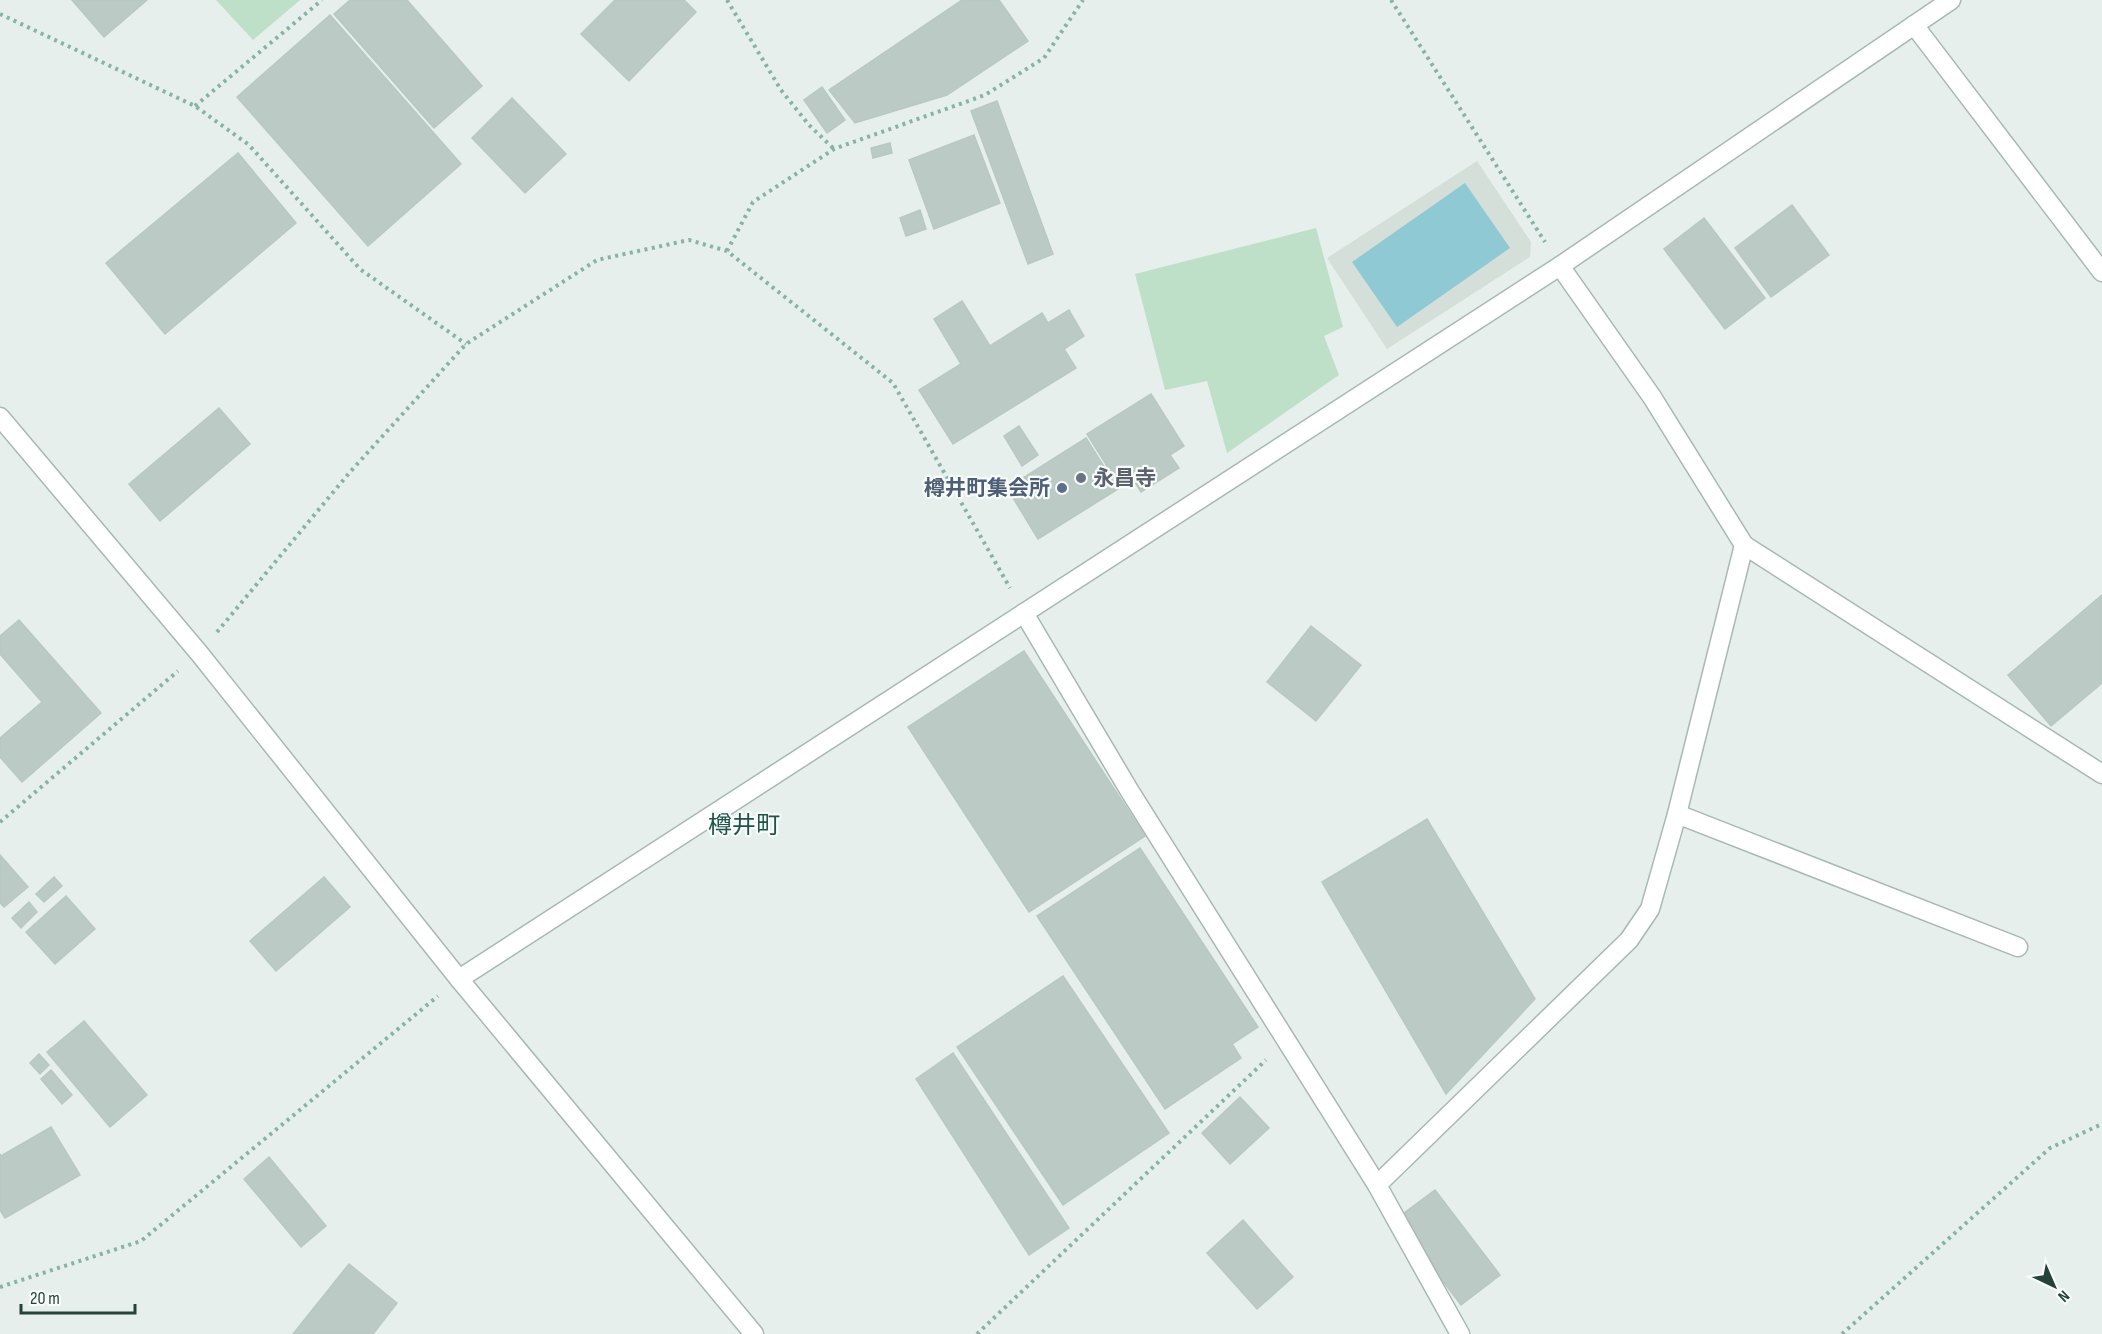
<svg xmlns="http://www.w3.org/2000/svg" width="2102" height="1334" font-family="'Sofia Sans Condensed','Noto Sans JP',sans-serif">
<rect width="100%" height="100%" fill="#e6efeb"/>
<!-- built -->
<polygon fill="#d4dfda" points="1477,161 1531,242 1530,257 1387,349 1327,258"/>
<!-- green -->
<g fill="#bfe0c8">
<polygon points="216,0 300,0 253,40"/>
<polygon points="1316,228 1343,327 1324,336 1339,375 1227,453 1207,381 1165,390 1135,274"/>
</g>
<!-- water -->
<polygon fill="#8ec9d4" points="1465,183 1510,248 1397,327 1352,262"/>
<!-- building -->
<g fill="#bbcac4" stroke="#b8c9c2" stroke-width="1.5">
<polygon points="72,0 147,0 104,37"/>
<polygon points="350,0 407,0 482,86 434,128 334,14"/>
<polygon points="615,0 684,0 696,12 629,81 581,34"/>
<polygon points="962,0 999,0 1028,41 947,95 855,123 829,90"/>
<polygon points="330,15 461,164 368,246 237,97"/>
<polygon points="822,87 845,120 827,133 804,100"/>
<polygon points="512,98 566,154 525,193 472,138"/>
<polygon points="997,101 1053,254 1028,264 971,111"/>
<polygon points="974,135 1000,203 934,229 909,160"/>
<polygon points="890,143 892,153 873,158 871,148"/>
<polygon points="238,153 296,223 165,334 106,263"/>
<polygon points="1792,205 1829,255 1771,297 1735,248"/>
<polygon points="920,210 926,229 906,236 900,218"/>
<polygon points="1704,218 1765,298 1725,329 1664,249"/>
<polygon points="962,301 990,346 1042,313 1048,323 1069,310 1084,336 1064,349 1076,368 953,444 919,390 961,364 934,319"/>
<polygon points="1151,394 1184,446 1170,455 1179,468 1141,492 1133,479 1120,487 1087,434"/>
<polygon points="219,408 250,444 160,521 129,484"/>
<polygon points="1019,426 1038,455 1022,466 1004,436"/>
<polygon points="1086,438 1118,489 1038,539 1007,488"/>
<polygon points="2102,595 2102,683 2051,726 2008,675"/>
<polygon points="19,620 101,713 22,782 0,757 0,738 42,702 0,654 0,636"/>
<polygon points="1311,626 1361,665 1316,721 1267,682"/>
<polygon points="1024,651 1145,836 1029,912 908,727"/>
<polygon points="1427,819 1535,999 1446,1094 1322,882"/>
<polygon points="1140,848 1258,1027 1232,1044 1241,1058 1165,1109 1037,916"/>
<polygon points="0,855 28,887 4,907 0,903"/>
<polygon points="54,877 62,886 44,902 36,894"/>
<polygon points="324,877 350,907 276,971 250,941"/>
<polygon points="66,896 95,929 55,964 26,932"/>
<polygon points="29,902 37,912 21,928 12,918"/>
<polygon points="1063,976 1169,1133 1063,1205 957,1047"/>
<polygon points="84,1021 147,1095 110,1127 47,1052"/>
<polygon points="953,1053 1069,1228 1029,1255 916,1079"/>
<polygon points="39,1054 49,1065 40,1074 30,1063"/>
<polygon points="51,1070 72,1095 62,1104 41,1079"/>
<polygon points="1240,1097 1269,1128 1230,1164 1202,1133"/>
<polygon points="51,1127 80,1175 5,1218 0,1210 0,1154 1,1156"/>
<polygon points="269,1157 326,1226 301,1247 244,1179"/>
<polygon points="1435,1190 1500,1275 1461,1305 1396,1219"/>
<polygon points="1243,1220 1293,1277 1257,1309 1207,1253"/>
<polygon points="349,1264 397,1303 373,1334 293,1334"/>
</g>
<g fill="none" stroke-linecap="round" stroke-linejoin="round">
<defs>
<g id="minor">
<polyline points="1914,25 2102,272"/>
<polyline points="1560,266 1652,397 1744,545 2102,774"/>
<polyline points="0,417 199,653 459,979 754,1334"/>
<polyline points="1024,613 1129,790 1377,1185 1460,1334"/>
<polyline points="1677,814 2018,947"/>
<polyline points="459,979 1560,266 1951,0"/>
<polyline points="1377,1185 1629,940 1650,909 1677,814 1744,545"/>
</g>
</defs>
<!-- minor casing -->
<use href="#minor" stroke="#a8b8b2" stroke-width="21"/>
<!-- path -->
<g stroke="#86b3a5" stroke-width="4" stroke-dasharray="3 4.5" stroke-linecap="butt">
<polyline points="727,0 781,90 809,125 834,149"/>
<polyline points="1391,0 1545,242"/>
<polyline points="0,14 195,106 249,145 360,269 466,344"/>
<polyline points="195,106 322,0"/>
<polyline points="727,251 753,202 834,149 985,95 1044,58 1083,0"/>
<polyline points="217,632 350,472 466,344 597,260 689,240 727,251 893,383 1010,588"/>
<polyline points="0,822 178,671"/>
<polyline points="0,1287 141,1241 438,996"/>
<polyline points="977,1334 1266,1060"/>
<polyline points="1842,1334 2050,1148 2102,1124"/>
</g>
<!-- minor -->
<use href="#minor" stroke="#fff" stroke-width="18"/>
</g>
<!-- markers -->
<circle fill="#6b7280" stroke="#f7fbf9" stroke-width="2" cx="1081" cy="478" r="6"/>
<circle fill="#5c6f8a" stroke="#f7fbf9" stroke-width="2" cx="1062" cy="488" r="6"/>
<g text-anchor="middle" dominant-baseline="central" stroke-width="4.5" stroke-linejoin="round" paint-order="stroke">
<!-- worship labels -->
<g font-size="21" font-weight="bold" fill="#5b616d" stroke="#f7fbf9" text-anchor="start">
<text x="1093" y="478">永昌寺</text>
</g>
<!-- service labels -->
<g font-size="21" font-weight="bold" fill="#4e5e75" stroke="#f7fbf9" text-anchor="end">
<text x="1050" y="488">樽井町集会所</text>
</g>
<!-- quarter labels -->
<g font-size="24" fill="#1f5548" stroke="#f7fbf9">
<text x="744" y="825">樽井町</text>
</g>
</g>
<!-- north arrow -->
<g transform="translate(2054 1286) rotate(136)" stroke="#f7fbf9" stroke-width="4.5" paint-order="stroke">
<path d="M0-4.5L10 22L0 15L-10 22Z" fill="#24423a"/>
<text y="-9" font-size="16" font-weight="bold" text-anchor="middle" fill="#24423a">N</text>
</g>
<!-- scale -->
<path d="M21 1304v9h114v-9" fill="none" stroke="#24423a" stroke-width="3"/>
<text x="30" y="1304" font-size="18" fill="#24423a" stroke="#f7fbf9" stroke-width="4.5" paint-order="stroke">20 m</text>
</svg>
